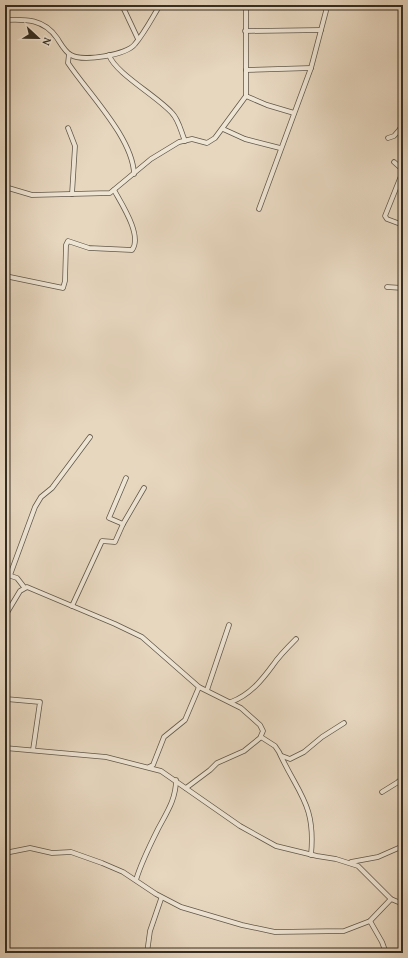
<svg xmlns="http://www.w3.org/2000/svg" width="408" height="958" font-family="'Gentium Book Plus',serif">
<rect width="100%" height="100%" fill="#e7d7bf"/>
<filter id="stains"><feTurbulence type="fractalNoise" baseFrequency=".005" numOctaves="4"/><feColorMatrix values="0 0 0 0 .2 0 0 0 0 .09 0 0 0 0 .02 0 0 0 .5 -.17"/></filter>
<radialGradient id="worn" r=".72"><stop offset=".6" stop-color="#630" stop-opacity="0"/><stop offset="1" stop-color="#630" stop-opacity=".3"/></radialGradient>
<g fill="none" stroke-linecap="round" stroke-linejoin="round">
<defs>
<g id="street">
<polyline points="122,5 138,39"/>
<path d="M5 20C26 19 44 19 57 38 61 44 65 52 71 55 83 62 127 55 135 44 145 32 152 18 160 5"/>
<polyline points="245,31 321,30"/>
<path d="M69 54 68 63C88 93 133 138 134 174"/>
<path d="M109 55C115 73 157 96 172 113 179 120 181 132 185 141"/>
<polyline points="246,70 311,68"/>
<polyline points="246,96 267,105 294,113"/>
<polyline points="403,123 400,129 403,130"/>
<polyline points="68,128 75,146 72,194"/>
<polyline points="223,129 245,139 280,148"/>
<polyline points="388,138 394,136 400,129"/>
<polyline points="394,162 403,170"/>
<polyline points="403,171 385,216 387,219 403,225"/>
<polyline points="5,187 32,195 110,193 151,159 179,142 192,139 207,143 215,138 246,96 246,5"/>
<polyline points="259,209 311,68 326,11 325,5"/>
<path d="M5 276 63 288 65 281 66 245 68 241 89 248 132 250C143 236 121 203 114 190"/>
<polyline points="403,279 403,287"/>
<polyline points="387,287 403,288"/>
<polyline points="123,524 144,488"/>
<polyline points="5,574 17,578 24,587"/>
<polyline points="10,575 35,507 41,497 52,488 90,437"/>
<polyline points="72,606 102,541 115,542 123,524 109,518 126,478"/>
<polyline points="5,616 20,591 27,587 115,624 142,637 199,687 241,708 260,725 263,731 260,738 244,751 217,763 210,770 186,788"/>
<polyline points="207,690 229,625"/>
<polyline points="6,699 40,702 33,750"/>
<path d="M231 702C250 695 262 680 273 665 279 656 288 647 296 639"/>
<path d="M261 737 275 746 279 752C298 794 316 804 311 855"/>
<polyline points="5,748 106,757 161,771 240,826 276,846 317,856 336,859 358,866 391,899 403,904"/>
<polyline points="282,756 290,759 304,752 322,737 344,723"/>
<polyline points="149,767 153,765 164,737 185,720 199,687"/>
<polyline points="399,781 403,790"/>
<polyline points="382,792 403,779"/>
<polyline points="5,853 30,848 52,853 71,852 102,863 123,872 156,894 181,907 242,925 275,932 344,931 370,921 391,899"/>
<polyline points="351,862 378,857 403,846"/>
<path d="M136 880C141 863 150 845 158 829 167 812 176 799 176 780"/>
<polyline points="370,921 382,942 386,953"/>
<polyline points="147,953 150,931 161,899"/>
</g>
</defs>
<!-- street casing -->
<use href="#street" stroke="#61584a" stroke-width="5.5"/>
<!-- street -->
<use href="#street" stroke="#efe5d5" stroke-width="4"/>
</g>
<!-- margin -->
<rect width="408" height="958" fill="none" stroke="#e7d7bf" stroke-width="20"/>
<rect x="6" y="6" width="396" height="946" fill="none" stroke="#342d23" stroke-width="2"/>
<rect x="10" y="10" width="388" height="938" fill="none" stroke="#342d23"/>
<!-- north arrow -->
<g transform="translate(38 38) rotate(112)" stroke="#efe5d5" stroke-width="3" paint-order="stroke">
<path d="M0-3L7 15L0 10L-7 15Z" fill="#342d23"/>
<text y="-6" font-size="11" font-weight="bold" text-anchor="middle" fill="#342d23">N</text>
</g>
<rect width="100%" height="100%" filter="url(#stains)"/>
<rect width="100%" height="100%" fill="url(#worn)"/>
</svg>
